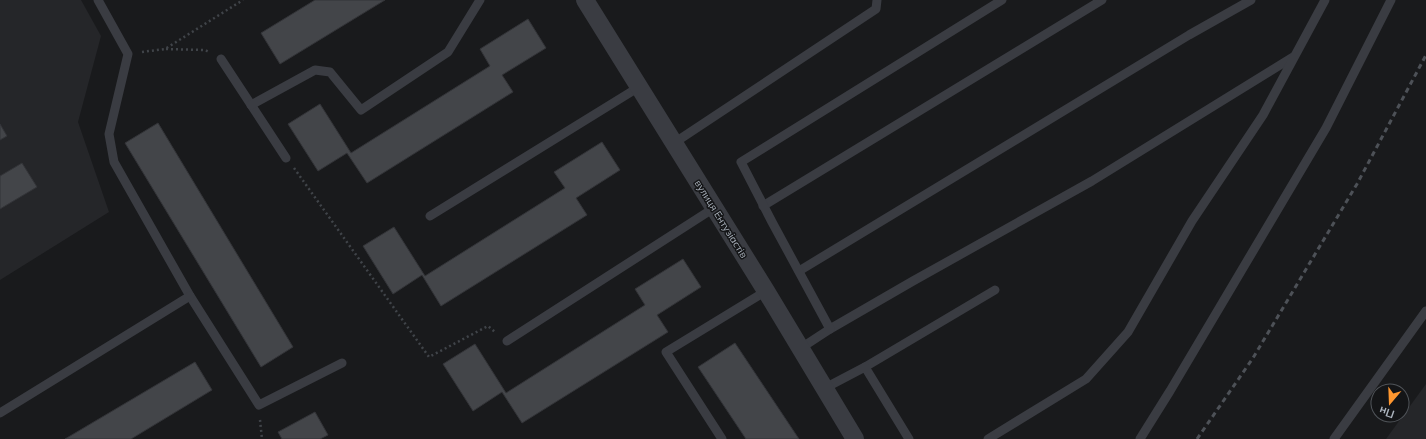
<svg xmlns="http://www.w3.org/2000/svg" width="1426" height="439" font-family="Mulish,sans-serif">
<rect width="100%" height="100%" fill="#191a1c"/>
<!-- built -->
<g fill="#252629">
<polygon points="0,0 81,0 101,36 78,122 109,212 0,280"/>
<polygon points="1426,384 1426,439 1386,439"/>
</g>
<!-- building -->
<g fill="#434549" stroke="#333438">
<polygon points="315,0 385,0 280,64 261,33"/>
<polygon points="528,19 546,48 502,75 513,92 367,183 347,153 318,171 288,124 320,104 351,153 490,66 480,49"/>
<polygon points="158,123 293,347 261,367 125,143"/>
<polygon points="0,124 7,136 0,140"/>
<polygon points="602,142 620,170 576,198 587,215 441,306 422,275 393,294 363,246 394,227 425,276 565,188 554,172"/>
<polygon points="22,163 37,187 0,209 0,176"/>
<polygon points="683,259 701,287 657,315 668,332 522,423 502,392 473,411 443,364 475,344 506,393 645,305 635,289"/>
<polygon points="735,343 799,439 746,439 698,367"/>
<polygon points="195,362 212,390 131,439 65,439"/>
<polygon points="315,412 328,435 320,439 282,439 278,432"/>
</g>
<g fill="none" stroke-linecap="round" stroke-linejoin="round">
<!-- path -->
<g stroke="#404449" stroke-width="2.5" stroke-dasharray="2 3" stroke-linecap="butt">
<polyline points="166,49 205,50 209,52"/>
<polyline points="142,52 165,49 243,0"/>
<polyline points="294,168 429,357 488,326 495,332"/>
<polyline points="260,420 262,439"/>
</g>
<!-- service -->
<g stroke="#3a3c42" stroke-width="9">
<polyline points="98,0 128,54 109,134 114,162 190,296 259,405 342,363"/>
<polyline points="221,59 286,158"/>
<polyline points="251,105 315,70 330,72 361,110 448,52 480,0"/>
<polyline points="674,143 876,9 877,0"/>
<polyline points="763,206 1102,0"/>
<polyline points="430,216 639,87"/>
<polyline points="799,271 1189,35 1251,0"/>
<polyline points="830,329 913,281 1092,181 1293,57"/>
<polyline points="507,341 714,208"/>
<polyline points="801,348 830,329 772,222 741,162 1002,0"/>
<polyline points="865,367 995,290"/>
<polyline points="825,388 865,367 909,439"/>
<polyline points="0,413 190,296"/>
<polyline points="722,439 666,352 766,291"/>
<polyline points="988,439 1086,379 1128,332 1192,221 1263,115 1325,0"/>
<polyline points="1140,439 1170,391 1326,128 1391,0"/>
<polyline points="1334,439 1426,311"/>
</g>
<!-- minor -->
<polyline stroke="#3a3c42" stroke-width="18" points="585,0 766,291 855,439"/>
<!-- rail -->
<polyline stroke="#4d5157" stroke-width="3" stroke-dasharray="5 4" stroke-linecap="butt" points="1197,439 1253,358 1357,184 1426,55"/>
</g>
<g text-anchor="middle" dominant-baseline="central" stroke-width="3" stroke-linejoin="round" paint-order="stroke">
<!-- street labels -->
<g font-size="10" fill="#abb3bd" stroke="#141517">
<text transform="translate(721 219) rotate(58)">вулиця Ентузіастів</text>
</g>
</g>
<!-- north arrow -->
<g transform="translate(1390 403) rotate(199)"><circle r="19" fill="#141517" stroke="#505459"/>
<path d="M0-3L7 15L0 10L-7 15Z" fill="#ff972f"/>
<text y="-6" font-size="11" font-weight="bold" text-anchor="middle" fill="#abb3bd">Пн</text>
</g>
</svg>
